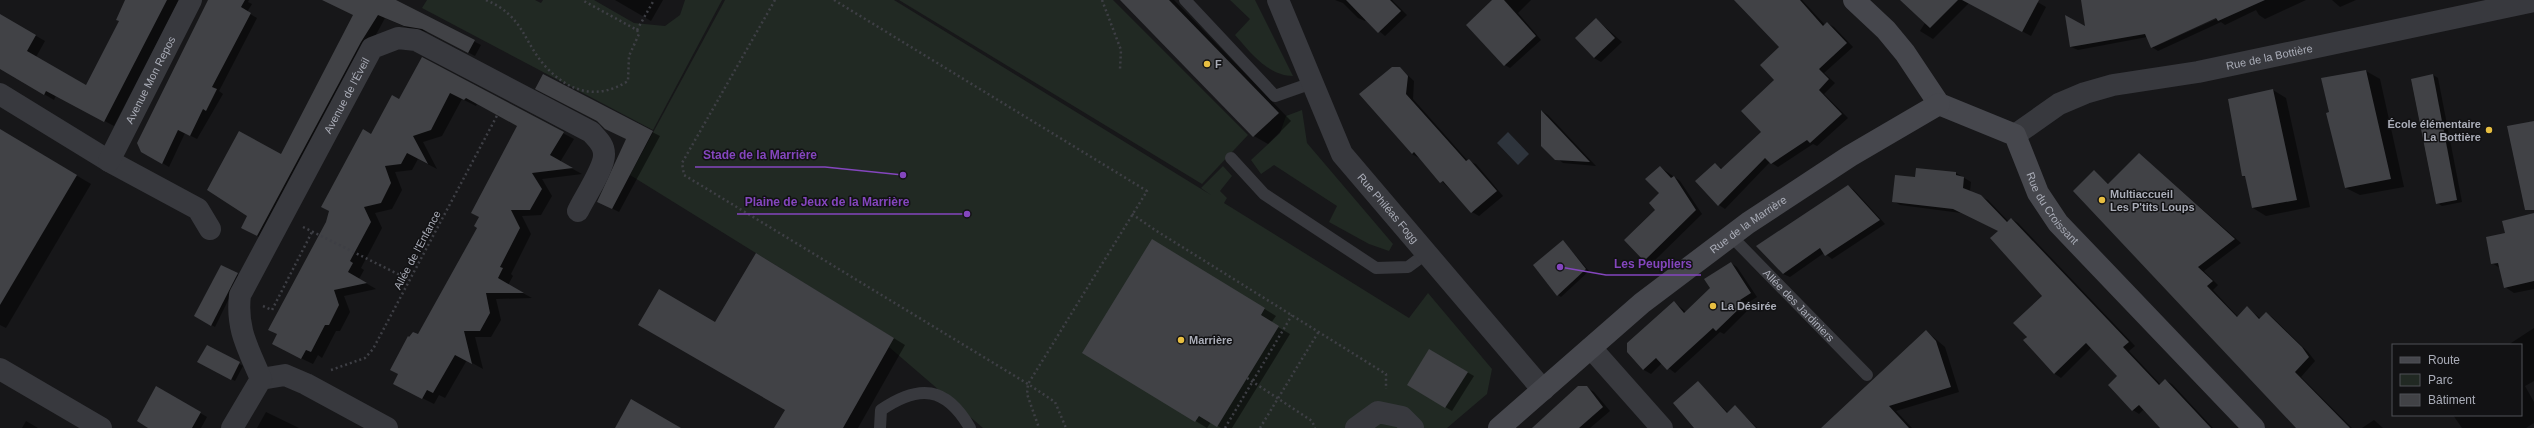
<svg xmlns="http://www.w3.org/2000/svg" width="2534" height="428" font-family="Helvetica,sans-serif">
<rect width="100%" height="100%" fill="#171719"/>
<!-- green -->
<g fill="#212923">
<polygon points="427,0 535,0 541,3 543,0 594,0 634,23 665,26 680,15 685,0 722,0 653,130 422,8"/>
<polygon points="725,0 894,0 1211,195 1201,188 1223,166 1232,176 1220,191 1227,198 1224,203 1409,318 1428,293 1492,369 1487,394 1447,428 983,428 889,347 893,338 630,175"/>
<polygon points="899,0 1113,0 1248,135 1202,184"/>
<path d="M1230 0H1255L1293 76C1268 76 1250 52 1235 35L1250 19Z"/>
<polygon points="1302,110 1307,143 1393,244 1389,251 1369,244 1329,222 1337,206 1274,165 1261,174 1251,160 1280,133 1286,116"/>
</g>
<!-- water -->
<polygon fill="#2e343c" points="1508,132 1529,154 1518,165 1497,143"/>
<!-- shadow -->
<g fill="#0007" fill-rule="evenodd">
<polygon points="130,0 179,0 114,126 56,95 54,100 0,68 0,27 5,18 45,41 36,57 87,86"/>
<polygon points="210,0 249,0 248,2 252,4 247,12 257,18 219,91 223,94 197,139 185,133 169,167 142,151"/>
<polygon points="351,0 394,0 481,45 475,56 430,32 412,30 385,18 265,240 249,232 281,156 354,15"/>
<polygon points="615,0 663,0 651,21"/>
<polygon points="1121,0 1174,0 1291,121 1268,144 1254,136"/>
<polygon points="1335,0 1392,0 1407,15 1385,36 1366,20 1365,21 1358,18 1343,3"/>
<polygon points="1494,0 1531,0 1518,13 1541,40 1510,68 1505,65"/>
<polygon points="1736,0 1802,0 1825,25 1827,23 1834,27 1853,47 1824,73 1835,83 1824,94 1848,118 1817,146 1813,144 1778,167 1770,162 1725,209 1719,205 1715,164 1723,169 1762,132 1775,80 1781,47"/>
<polygon points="1906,0 2034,0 2046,7 2031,36 1969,3 1933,39 1920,31 1925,23 1906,4"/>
<path d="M2082 0H2306L2265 19 2259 15 2256 10 2225 25 2221 22 2158 51 2152 47 2147 37 2078 50 2071 47 2086 28ZM2220 15 2221 17 2154 47V45Z"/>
<polygon points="2332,0 2356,0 2340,7"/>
<polygon points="1596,19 1622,42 1601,62 1594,58"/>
<polygon points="422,59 574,139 560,162 582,174 542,179 552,196 541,215 522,216 531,234 511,274 513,276 508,285 532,298 496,299 501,320 491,337 475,337 483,369 467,360 445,398 439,395 434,404 406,390 419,335 478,228 518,126 477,104 476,106 462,99 442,136 423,142 437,169 418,159 412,170 395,172 402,190 392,209 375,213 382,228 361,268 364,270 359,279 376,289 344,296 350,312 340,331 336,331 322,358 318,355 313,364 284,350 372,135 399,100"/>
<polygon points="1400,68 1414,81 1413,99 1468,161 1476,164 1503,196 1479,216 1472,212 1419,158 1412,154"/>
<polygon points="2366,71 2380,79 2404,187 2360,195 2346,188 2322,79"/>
<polygon points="2433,75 2438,78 2462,202 2442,206 2437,203"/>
<polygon points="543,76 660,136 619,212 605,205 627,139"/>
<polygon points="2273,90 2286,98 2310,207 2266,216 2253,208 2246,177 2243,176"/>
<polygon points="1542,111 1548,115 1596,166 1563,163 1542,145"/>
<polygon points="0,130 91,184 6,328 0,325"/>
<polygon points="2139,154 2241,243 2204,271 2218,285 2213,290 2238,317 2247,308 2261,319 2266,313 2272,317 2308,352 2315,361 2301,377 2352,428 2299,428 2094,172 2109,184"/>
<polygon points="1660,167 1680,181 1702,214 1651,264 1625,240 1656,210 1660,193"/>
<polygon points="1917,169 1956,173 1971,182 1970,191 1988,200 2009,222 2012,219 2018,223 2135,346 2129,351 2161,385 2165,380 2172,384 2213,428 2167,428 2144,409 2139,414 2133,410 2119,376 2092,347 2061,378 2055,374 2025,340 2044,296 1999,231 1961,213 1900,205 1893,201 1916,178"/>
<polygon points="1848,186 1854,190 1885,224 1832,259 1824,253 1790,277 1783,274"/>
<polygon points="2534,214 2534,289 2514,293 2505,287 2500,268 2492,263 2506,234"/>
<polygon points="1563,241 1589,271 1561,297 1558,295"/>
<polygon points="1164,247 1276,316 1271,323 1290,334 1232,428 1221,428 1211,422 1207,428 1084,353"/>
<polygon points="768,261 905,345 858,428 776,428 786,410"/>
<polygon points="1731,263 1737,267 1757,297 1746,304 1750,308 1724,334 1720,332 1675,373 1662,363 1651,374 1644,370 1628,352 1674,302 1686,312 1711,288"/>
<polygon points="222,266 240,276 215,327 195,316"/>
<polygon points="2534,328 2534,381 2525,386 2534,402 2534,423 2526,428 2462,428 2453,415 2521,415 2521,345 2508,345"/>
<polygon points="1926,331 1945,347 1959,392 1896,411 1912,428 1823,428"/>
<polygon points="207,346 243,366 235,381 199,362"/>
<polygon points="1429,350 1474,376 1452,411 1408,385"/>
<polygon points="1698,382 1728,413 1735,406 1757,428 1697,428"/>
<polygon points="156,387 207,417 201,428 150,428"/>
<polygon points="1586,387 1594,392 1610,411 1590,428 1533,428"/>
<polygon points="266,412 299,428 257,428"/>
<polygon points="2374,420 2383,428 2362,428"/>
<polygon points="26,421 38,428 22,428"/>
</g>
<!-- building -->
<g fill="#414246">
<polygon points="125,0 167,0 104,122 46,91 44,95 0,69 0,14 36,35 27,51 86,85 119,21 116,20"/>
<polygon points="208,0 245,0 241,7 251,13 212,87 217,89 206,111 203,109 190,136 178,130 162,164 141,152 137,143"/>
<polygon points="322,0 396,0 475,40 468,53 422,29 404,26 378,15 361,42 257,236 241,228 247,216 207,190 239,131 281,154 353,15"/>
<polygon points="1120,0 1169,0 1279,113 1253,137"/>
<polygon points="1346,0 1390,0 1401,11 1378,33"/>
<polygon points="1492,0 1504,0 1536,36 1504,66 1466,25"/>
<polygon points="1734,0 1800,0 1823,26 1827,22 1847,43 1819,69 1829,79 1819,90 1842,114 1810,143 1807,140 1771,164 1765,158 1718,206 1695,181 1715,163 1721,169 1761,132 1741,111 1774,80 1760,65 1779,47"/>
<polygon points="1900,0 1958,0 1930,28"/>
<polygon points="1962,0 2039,0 2022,32"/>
<polygon points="2081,0 2265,0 2218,21 2216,18 2151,48 2145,34 2070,47 2065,15 2085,26"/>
<polygon points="1596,18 1615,38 1594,58 1575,38"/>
<polygon points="422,57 564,132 550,155 573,168 532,173 542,189 530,210 511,210 520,228 500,267 503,268 498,278 524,293 486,293 490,313 480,331 464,331 472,364 455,355 433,393 427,390 422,399 393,384 398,374 390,370 408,336 409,337 413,332 418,334 477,228 474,226 479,217 471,213 517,126 466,98 464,100 450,93 431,130 413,136 428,164 407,153 401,164 385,166 391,183 381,203 364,207 371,222 350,261 353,263 348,272 367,283 334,290 339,305 329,325 325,325 311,352 306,350 301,359 272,344 277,334 268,330 326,222 329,211 321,207 363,129 371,134 392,95 399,99"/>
<polygon points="1392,67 1400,67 1408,76 1406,94 1466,161 1469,159 1497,191 1471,213 1443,181 1440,183 1414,152 1412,154 1359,94"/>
<polygon points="2366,70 2391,179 2345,188 2326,113 2329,112 2321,78"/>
<polygon points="543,74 653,131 612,209 597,202 626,139 605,129 597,121 535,89"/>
<polygon points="2433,74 2457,200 2436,204 2411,79"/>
<polygon points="2273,89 2297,200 2252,208 2245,176 2242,176 2228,99"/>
<polygon points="1541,110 1590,162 1555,160 1541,146"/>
<polygon points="2534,121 2534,210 2525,210 2507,126"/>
<polygon points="0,129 77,175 0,305"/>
<polygon points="2139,153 2235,239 2198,267 2213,281 2207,286 2237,317 2247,306 2259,319 2266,312 2302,347 2309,357 2295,372 2350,428 2296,428 2073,191 2094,170 2108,184"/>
<polygon points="1660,166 1671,178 1674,176 1696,210 1644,261 1624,240 1655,210 1649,203 1659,193 1645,179"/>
<polygon points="1916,168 1956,172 1956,175 1964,177 1963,188 1981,195 2007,222 2011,218 2129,342 2123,347 2159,385 2165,379 2211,428 2160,428 2139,405 2132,411 2108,385 2117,376 2086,343 2054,374 2023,340 2027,337 2013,323 2042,296 1990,238 1998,231 1953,209 1892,202 1895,175 1915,177"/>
<polygon points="1848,185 1880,220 1825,256 1820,248 1783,274 1756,246"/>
<polygon points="2534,213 2534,281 2504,288 2498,263 2491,264 2486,237 2505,233 2502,221"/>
<polygon points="1152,239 1265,308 1261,315 1279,326 1217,427 1199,416 1195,422 1082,353"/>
<polygon points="1563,240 1586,269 1557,296 1533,265"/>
<polygon points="756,253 894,338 843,428 774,428 785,410 638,325 659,289 715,322"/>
<polygon points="1731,262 1751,293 1740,300 1744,304 1716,331 1713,328 1667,370 1656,358 1643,370 1627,352 1627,343 1674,301 1684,313 1710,288 1704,279"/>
<polygon points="221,265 238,273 211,326 194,316"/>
<polygon points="1926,330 1936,341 1951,387 1889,406 1909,428 1821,428"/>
<polygon points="207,345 240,362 231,380 197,362"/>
<polygon points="1429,349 1468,372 1445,408 1407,385"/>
<polygon points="1698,381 1727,413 1735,405 1756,428 1694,428 1673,403"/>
<polygon points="156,386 201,412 192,428 148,428 137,421"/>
<polygon points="1578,386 1587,386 1603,407 1579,428 1532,428"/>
<polygon points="631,399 681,428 615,428"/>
</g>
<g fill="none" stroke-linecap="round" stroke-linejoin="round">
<!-- path -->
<g stroke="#3e3f45" stroke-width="2.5" stroke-dasharray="2 3" stroke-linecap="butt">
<path d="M486 0C524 16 523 42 546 67 570 93 598 100 628 81L629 56 639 34 637 30 582 0"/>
<polyline points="775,0 682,163 684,175 1028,384 1055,402 1066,428"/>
<polyline points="834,0 1147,191 1028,384 1027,394 1039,428"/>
<polyline points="1102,0 1121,50 1120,69"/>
<polyline points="637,30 654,0"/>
<polyline points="1132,214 1155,230 1386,374 1386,389"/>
<polyline points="303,227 410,280"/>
<polyline points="263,306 272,310 312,232"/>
<polyline points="331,370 365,358 373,349 500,110"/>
<polyline points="1247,378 1312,421 1315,428"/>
<polyline points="1225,428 1292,315"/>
<polyline points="1260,428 1319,331"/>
</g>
<!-- lane -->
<g stroke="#38393e" stroke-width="12">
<polyline points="1185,0 1275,96 1312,83"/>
<polyline points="1231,158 1264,194 1376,268 1408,267 1427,253"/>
<path id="s1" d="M1731 236 1867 375"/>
<path d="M880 428 881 410C919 384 946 386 970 428"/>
</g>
<!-- street -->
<g stroke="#38393e" stroke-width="22">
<path id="s2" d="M1278 0 1342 154 1543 390"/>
<polyline points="0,94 109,161 198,209 210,229"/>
<path id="s3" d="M2015 135 2059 104 2085 93 2113 85 2198 72 2534 1"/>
<path id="s4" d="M109 161 191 0"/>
<polyline points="1591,348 1662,428"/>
<polyline points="0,369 101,428"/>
<polyline points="261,379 285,375 306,384 387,428"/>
<path id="s5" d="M232 428 261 379C248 348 236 329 240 295L372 48 398 38 416 40 591 132C597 139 604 144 604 154 605 167 584 198 578 211"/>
<polyline points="1356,428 1378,412 1402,417 1413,428"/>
</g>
<!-- secondary -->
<g stroke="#46474d" stroke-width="22">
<path id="s6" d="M1854 0 1886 30 1905 53 1939 104 2015 135 2038 193 2058 223 2254 428"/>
<path id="s7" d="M1499 428 1642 303 1748 223 1850 156 1939 104"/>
</g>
</g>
<!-- markers -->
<g fill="#e7be41" stroke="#121214" stroke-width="1.5">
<circle cx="1207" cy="64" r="4"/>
<circle cx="2489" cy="130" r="4"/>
<circle cx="2102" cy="200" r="4"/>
<circle cx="1713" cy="306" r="4"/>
<circle cx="1181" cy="340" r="4"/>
</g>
<g text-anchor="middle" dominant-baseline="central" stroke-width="3" stroke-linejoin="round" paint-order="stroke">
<!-- street labels -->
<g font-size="11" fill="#aaadb8" stroke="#121214">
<text stroke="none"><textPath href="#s3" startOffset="270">Rue de la Bottière</textPath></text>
<text stroke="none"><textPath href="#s4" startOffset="91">Avenue Mon Repos</textPath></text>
<text stroke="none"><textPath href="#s5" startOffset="371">Avenue de l'Éveil</textPath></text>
<text stroke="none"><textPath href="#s6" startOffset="300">Rue du Croissant</textPath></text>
<text stroke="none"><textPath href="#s2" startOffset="238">Rue Philéas Fogg</textPath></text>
<text stroke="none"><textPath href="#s7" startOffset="322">Rue de la Marrière</textPath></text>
<text transform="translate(417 250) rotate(-62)">Allée de l'Enfance</text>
<text stroke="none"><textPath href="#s1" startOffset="97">Allée des Jardiniers</textPath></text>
</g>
<!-- poi labels -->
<g font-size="11" font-weight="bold" fill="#aaadb8" stroke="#121214" text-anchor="start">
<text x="1215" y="64">F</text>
<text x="2481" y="124" text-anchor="end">École élémentaire<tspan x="2481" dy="13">La Bottière</tspan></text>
<text x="2110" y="194">Multiaccueil<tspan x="2110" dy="13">Les P'tits Loups</tspan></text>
<text x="1721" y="306">La Désirée</text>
<text x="1189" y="340">Marrière</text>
</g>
</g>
<!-- callouts -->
<path fill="none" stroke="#8446be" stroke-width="1.5" d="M903 175L825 167H695M967 214L918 214H737M1560 267L1606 275H1701"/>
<g fill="#8446be" stroke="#121214" stroke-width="1.5">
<circle cx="903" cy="175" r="4"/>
<circle cx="967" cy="214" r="4"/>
<circle cx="1560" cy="267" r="4"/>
</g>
<g font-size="12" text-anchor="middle" font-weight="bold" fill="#8446be" stroke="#121214" stroke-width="3" stroke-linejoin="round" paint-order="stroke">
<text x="760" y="159">Stade de la Marrière</text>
<text x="827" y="206">Plaine de Jeux de la Marrière</text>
<text x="1653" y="268">Les Peupliers</text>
</g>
<!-- legend -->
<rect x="2392" y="344" width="130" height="72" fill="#121214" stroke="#4f5056"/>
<rect x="2400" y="357" width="20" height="6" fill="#46474d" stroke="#4f5056"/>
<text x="2428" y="364" font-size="12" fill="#aaadb8">Route</text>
<rect x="2400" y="374" width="20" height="12" fill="#212923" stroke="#4f5056"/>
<text x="2428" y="384" font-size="12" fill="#aaadb8">Parc</text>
<rect x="2400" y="394" width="20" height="12" fill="#414246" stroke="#4f5056"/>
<text x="2428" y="404" font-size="12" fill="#aaadb8">Bâtiment</text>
</svg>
